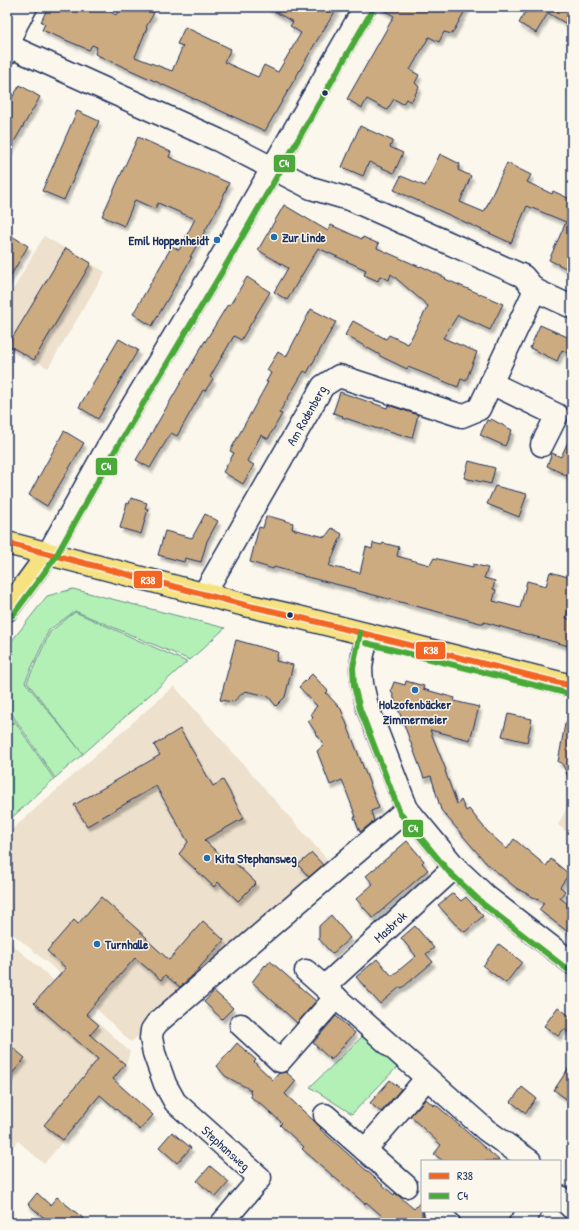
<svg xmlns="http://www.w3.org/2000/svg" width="579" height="1230" font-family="'Patrick Hand',sans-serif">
<defs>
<filter id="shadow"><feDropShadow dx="2.5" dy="4.5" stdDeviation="1" flood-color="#0004"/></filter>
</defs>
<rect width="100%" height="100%" fill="#fbf7ec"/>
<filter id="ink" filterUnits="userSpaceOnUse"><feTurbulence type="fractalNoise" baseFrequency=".025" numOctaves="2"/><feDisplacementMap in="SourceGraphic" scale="8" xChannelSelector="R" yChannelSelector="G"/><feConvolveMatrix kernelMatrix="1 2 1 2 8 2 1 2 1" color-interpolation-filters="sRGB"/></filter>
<g filter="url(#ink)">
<!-- built -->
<g fill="#ede0cc">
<polygon points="44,236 105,272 48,368 7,344 7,300"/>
<polygon points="174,686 333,866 131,1042 55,969 7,929 7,834"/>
<polygon points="572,798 572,836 558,825"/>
<polygon points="7,940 49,976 130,1052 126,1065 44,1164 18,1141 7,1153"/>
</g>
<!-- green -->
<g fill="#b3f0b6" stroke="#67908a">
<polygon points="73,589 225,628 190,660 75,611 49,630 25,682 83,754 55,778 7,707 7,647 47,596"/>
<polygon points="75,612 187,662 83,754 27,682 50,632"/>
<polygon points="7,710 54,779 7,822"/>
<polygon points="363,1036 397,1067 352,1114 310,1087"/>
</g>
<!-- building -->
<g fill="#cdab80" stroke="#1b2f5e" filter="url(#shadow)">
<polygon points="48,7 102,7 116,15 120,7 143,7 154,13 146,27 147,28 135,57 172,71 183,46 177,44 185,27 231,49 224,62 258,77 264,65 278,72 301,33 290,26 293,22 267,7 338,7 316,42 265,131 95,54 97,47 92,45 89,50 42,30 45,24 41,22"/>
<polygon points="378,7 467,7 452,34 444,32 439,42 429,37 410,70 419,75 415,83 419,87 411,102 406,99 403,104 394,99 387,110 367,99 362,108 347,99 394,16"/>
<polygon points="528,7 572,7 572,27 548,13 536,33 519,23"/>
<polygon points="20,85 40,97 7,154 7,106"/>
<polygon points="77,111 99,121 64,200 42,191"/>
<polygon points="360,126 393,141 390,147 403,153 394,173 369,162 363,176 342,167"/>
<polygon points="138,137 171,152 169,157 229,183 218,208 190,257 192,257 152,326 133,314 172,246 179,250 195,219 158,203 155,209 135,200 124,226 102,216"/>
<polygon points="440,154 460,164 458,170 471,176 460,202 484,212 507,163 531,175 527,182 552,194 553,191 572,200 572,271 549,260 566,222 527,206 511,243 394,190 401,176 425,186"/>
<polygon points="284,205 328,231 331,225 362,239 363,237 379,244 377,248 420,267 421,266 446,278 445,279 503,304 490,330 458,315 443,338 477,352 466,381 461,379 458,387 408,367 407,369 380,356 380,355 345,335 353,321 386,339 389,335 408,344 428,306 391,274 389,280 380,276 378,281 364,275 366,270 318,248 287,300 274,292 288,268 258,250"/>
<polygon points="7,233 28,246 7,282"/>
<polygon points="66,248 91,263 34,360 8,345"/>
<polygon points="247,277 270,292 241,340 234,336 210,377 213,379 205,391 203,390 177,436 171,433 150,468 136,460 205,341 205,342 228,304 230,305"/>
<polygon points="311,309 336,322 307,373 304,371 279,413 282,414 268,439 261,435 247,461 254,465 243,484 223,472 234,453 230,451 268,382 266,382 271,373 267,370 278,352 286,357"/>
<polygon points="540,325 572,339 572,355 562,350 557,361 530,348"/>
<polygon points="119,339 138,350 98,419 79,407"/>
<polygon points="340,392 387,408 388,405 418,415 412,438 383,429 378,429 342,417 343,416 333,413"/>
<polygon points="491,419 512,430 505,446 480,435 487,420 490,421"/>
<polygon points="64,431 84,443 47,506 29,495"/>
<polygon points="572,433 572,478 547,466 552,453 561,457"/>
<polygon points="469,461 495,468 491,484 464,478"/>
<polygon points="495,486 527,494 519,517 487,504"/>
<polygon points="131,498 147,503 145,508 148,509 141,534 120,528 127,503 129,504"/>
<polygon points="205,514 218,521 207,541 201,562 185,558 184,562 158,555 165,531 192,538"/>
<polygon points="266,517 272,517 293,523 292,529 325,537 332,528 342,534 329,566 360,573 366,547 372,549 373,543 382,545 383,543 399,547 397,556 430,565 434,558 473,567 473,564 488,568 484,578 495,581 493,589 496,590 493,601 520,608 527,581 546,586 550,572 572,578 572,598 566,618 572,620 572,647 484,622 484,624 366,593 355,590 355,589 303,576 303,575 274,567 273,569 250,562 259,527 263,528"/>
<polygon points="236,640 278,652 276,661 293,665 285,697 276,706 268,696 245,691 233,702 220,700"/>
<polygon points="312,674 328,691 326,693 341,709 379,808 371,811 374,821 360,832 354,817 356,817 342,780 330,785 317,751 324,745 308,721 313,718 311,713 317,706 299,687"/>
<polygon points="406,681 424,686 423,689 455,698 454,701 479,707 470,740 430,730 446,770 445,771 457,804 461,800 466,811 469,809 487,831 507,849 514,839 546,866 551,859 569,874 560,887 565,891 560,898 572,907 572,935 539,910 544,903 516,888 486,863 441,810 431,776 424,778 391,690 394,682 405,685"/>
<polygon points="508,714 532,719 527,742 502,736"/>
<polygon points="567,721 572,722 572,785 562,763 558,762 565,724"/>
<polygon points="180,729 213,786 223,780 244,818 204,840 230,864 233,861 256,883 238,901 218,882 214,887 179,854 188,842 156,786 87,826 74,805 160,755 154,745"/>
<polygon points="407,841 424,861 422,863 428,870 373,918 356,899 373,884 366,876"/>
<polygon points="312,853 323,865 309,877 298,865"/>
<polygon points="453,893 461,901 466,897 483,916 465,932 455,924 438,905"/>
<polygon points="101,897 147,938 146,939 169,960 203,921 224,940 193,975 180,987 165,975 161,980 135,958 86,1014 99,1025 90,1035 125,1064 113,1079 153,1115 140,1130 100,1095 63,1140 44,1125 98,1059 34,1003 66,968 47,951 74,920 78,924"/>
<polygon points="331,915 350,938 332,954 319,939 319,926"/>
<polygon points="415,926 434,948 426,954 433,962 402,988 400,987 380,1004 356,977 377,959 392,976 416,956 401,938"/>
<polygon points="499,944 522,962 506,983 483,966"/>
<polygon points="270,961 316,1001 297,1023 252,982 265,965 266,966"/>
<polygon points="214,991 233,1008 222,1019 204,1002"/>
<polygon points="558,1007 572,1018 572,1035 564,1029 558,1036 544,1026"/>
<polygon points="336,1016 355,1033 331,1060 313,1043"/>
<polygon points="7,1043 25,1058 7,1080"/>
<polygon points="237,1043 256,1060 254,1062 273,1080 279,1073 286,1072 296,1081 285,1094 314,1121 321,1128 320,1129 394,1195 395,1193 400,1197 414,1209 422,1200 422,1216 429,1223 390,1223 366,1202 365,1204 302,1149 304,1147 280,1125 282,1123 260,1103 258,1103 251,1097 250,1091 251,1090 225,1076 217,1066"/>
<polygon points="572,1063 572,1103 554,1090"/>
<polygon points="390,1080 401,1089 381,1112 370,1103"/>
<polygon points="522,1087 536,1098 526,1113 511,1102"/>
<polygon points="426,1099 434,1106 435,1104 500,1161 443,1161 434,1154 441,1145 410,1116"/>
<polygon points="172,1132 191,1148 177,1163 159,1147"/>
<polygon points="210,1166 229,1182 216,1197 197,1181"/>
<polygon points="37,1193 50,1205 57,1197 89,1223 50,1223 28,1204"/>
</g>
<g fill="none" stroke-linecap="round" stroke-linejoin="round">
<defs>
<g id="minor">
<polyline points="7,45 218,140 311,188 352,200 523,276 535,290 572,307"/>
<polyline points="7,53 16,25 26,7"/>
<polyline points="491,383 557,415 542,445"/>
<polyline points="48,554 106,450 215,268 365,7"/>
<path id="s1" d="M204 594 323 386 339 376 462 416 479 409 535 290"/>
<polyline points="368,635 363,654 361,668 362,684 367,706 407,809 455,867 488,898 572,963"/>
<polyline points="306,971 486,1130 530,1161"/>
<path id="s2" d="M325 986 455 867"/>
<polyline points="241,1025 280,1061 336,997"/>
<polyline points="325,1115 365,1150 427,1078"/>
<polyline points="365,1150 406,1186"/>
<polyline points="560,1197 572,1208"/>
<polyline points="435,1211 449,1223"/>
<polyline points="222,1223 260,1178 175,1102 165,1084 154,1053 151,1038 152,1030 157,1023 407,809"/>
<polyline points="520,1223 530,1211"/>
</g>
<g id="major">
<polyline points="7,543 245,605 290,615 572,686"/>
<polyline points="7,610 48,554"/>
</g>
</defs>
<!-- minor casing -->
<use href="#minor" stroke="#1b2f5e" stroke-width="25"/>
<!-- major casing -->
<use href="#major" stroke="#1b2f5e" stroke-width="25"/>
<!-- minor -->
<use href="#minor" stroke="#fbf7ec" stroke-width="22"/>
<!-- major -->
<use href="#major" stroke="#f7e281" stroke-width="22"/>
<defs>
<polyline id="bus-1" points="7,543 245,605 290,615 572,686"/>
<g id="bus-2">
<polyline points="13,615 55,558 113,454 222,272 372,11"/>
<polyline points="360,633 353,667 354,686 360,709 400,813 449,872 483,904 567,969"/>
<polyline points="366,643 570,694"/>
</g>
</defs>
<!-- bus-1 casing -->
<use href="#bus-1" stroke="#fbf7ec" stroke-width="9"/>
<!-- bus-2 casing -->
<use href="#bus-2" stroke="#fbf7ec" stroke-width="9"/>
<!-- bus-1 -->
<use href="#bus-1" stroke="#f26522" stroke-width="6"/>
<!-- bus-2 -->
<use href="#bus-2" stroke="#4aa939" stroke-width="6"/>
</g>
</g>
<!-- markers -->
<g fill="#1b2f5e" stroke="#fbf7ec" stroke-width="1.5">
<circle cx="325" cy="93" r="3.5"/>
<circle cx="290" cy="615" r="3.5"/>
</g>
<g fill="#1f6fb2" stroke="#fbf7ec" stroke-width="1.5">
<circle cx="274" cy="237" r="4"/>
<circle cx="217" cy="240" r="4"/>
<circle cx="415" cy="690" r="4"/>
<circle cx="207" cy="858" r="4"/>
<circle cx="97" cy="944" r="4"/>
</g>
<g text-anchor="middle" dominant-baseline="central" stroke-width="3" stroke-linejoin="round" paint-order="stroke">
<!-- poi labels -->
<g font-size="13" font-weight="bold" fill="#1b2f5e" stroke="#fbf7ec" text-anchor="start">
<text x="282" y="237">Zur Linde</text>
<text x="209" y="240" text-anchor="end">Emil Hoppenheidt</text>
<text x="415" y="704" text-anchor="middle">Holzofenbäcker<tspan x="415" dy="15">Zimmermeier</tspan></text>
<text x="215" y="858">Kita Stephansweg</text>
<text x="105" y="944">Turnhalle</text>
</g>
<!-- street labels -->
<g font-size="13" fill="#1b2f5e" stroke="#fbf7ec">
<text stroke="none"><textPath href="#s1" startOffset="206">Am Rodenberg</textPath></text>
<text stroke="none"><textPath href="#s2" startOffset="88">Masbrok</textPath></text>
<text transform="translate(226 1148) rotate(42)">Stephansweg</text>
</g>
</g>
<g stroke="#fbf7ec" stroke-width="1.5">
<rect x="273" y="154" width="23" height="19" rx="4" fill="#4aa939"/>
<rect x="95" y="457" width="23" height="19" rx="4" fill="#4aa939"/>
<rect x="133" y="570" width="30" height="19" rx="4" fill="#f26522"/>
<rect x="415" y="641" width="31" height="19" rx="4" fill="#f26522"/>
<rect x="402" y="819" width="22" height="19" rx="4" fill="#4aa939"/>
</g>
<g font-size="11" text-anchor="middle" font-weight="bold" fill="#fff">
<text x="284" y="167">C4</text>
<text x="106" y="470">C4</text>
<text x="148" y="584">R38</text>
<text x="431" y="654">R38</text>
<text x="413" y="832">C4</text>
</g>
<!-- margin -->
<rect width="579" height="1230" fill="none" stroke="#fbf7ec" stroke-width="24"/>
<rect x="12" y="12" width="555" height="1206" fill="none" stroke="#1b2f5e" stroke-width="1.5" filter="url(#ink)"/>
<!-- legend -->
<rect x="421" y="1160" width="140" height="52" fill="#fbf7ec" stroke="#a1a7b3"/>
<rect x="429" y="1173" width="20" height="6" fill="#f26522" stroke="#a1a7b3"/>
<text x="457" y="1180" font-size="12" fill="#1b2f5e">R38</text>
<rect x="429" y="1193" width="20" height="6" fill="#4aa939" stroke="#a1a7b3"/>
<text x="457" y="1200" font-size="12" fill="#1b2f5e">C4</text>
</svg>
